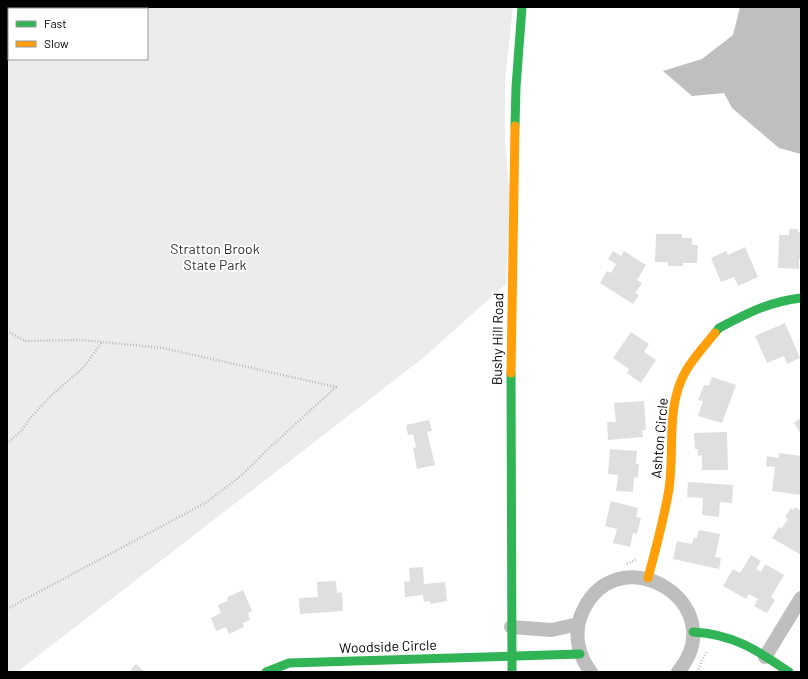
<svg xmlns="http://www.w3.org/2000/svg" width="808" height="679" font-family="Barlow,sans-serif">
<rect width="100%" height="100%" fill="#fff"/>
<!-- green -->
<polygon fill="#ececec" points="33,7 513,7 505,81 505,139 510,202 506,284 423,358 17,672 7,672 7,18 9,17 9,59 147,59 147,9 28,9"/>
<!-- water -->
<polygon fill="#bfbfbf" points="740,7 801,7 801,154 779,148 732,108 724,93 692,96 663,71 702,59 733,35"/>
<!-- building -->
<g fill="#dfdfdf">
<polygon points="789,229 798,229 798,232 801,232 801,259 799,259 799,269 778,268 779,235 789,235"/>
<polygon points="656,234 682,234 682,238 692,238 692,245 698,245 697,263 683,263 683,266 668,266 668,262 655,262"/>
<polygon points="745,247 758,277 738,286 734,277 721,282 711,258 726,251 728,255"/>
<polygon points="613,251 621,256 624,251 646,265 637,280 642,283 635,293 639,295 633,304 600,283 607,271 611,273 616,264 608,259"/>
<polygon points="785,323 800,358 787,364 784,356 767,363 755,336"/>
<polygon points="631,332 649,344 644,352 656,360 641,383 627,373 629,369 613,358"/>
<polygon points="712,377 736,385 722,423 698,416 703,401 698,400 704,385 709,386"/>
<polygon points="644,401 646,430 642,430 643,437 608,440 607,422 616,422 614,403"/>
<polygon points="801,418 801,434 794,423"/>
<polygon points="429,420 432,431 427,432 435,465 417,469 413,448 416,447 413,434 408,435 406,425"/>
<polygon points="727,432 728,470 702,470 702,455 698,456 698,449 695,449 694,433"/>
<polygon points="610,449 637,451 636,464 639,464 638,478 634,477 633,492 616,491 618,475 608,474"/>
<polygon points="779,453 801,456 801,495 772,491 775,467 766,466 767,456 779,458"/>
<polygon points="688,482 733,485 732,503 720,502 719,517 702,515 703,498 687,497"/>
<polygon points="611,501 638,508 636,517 641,518 637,534 633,533 630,547 613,543 617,529 605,526"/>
<polygon points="795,507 801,511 801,555 772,538 779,527 782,528 788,519 785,517 791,508 793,510"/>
<polygon points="699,530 720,534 715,557 721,558 719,569 673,559 677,541 692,544 694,538 697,538"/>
<polygon points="751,555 761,561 756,569 761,572 765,564 784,575 771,597 775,600 767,613 754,606 758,599 749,594 746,599 723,586 733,569 740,573"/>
<polygon points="423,567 424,584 445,582 447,601 430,604 430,601 424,602 423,595 405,597 404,582 410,581 409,568"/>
<polygon points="336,581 337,593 342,592 343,611 300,614 299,598 318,597 317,582"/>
<polygon points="243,590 252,611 248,613 250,620 243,623 244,627 229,634 226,627 216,631 211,618 221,613 218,605 228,601 227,597"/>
<polygon points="136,664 145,672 129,672"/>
</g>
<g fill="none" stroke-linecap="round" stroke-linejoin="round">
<!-- path -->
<g stroke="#b9b9b9" stroke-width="2.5" stroke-dasharray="1 2" stroke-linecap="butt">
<polyline points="7,331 25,341 82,340 163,348 336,387 267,450 242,475 207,502 7,609"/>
<polyline points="7,444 21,431 32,416 53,394 83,368 102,342"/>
<polyline points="627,564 637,559"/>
<polyline points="697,672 706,652"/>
</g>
<!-- street -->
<g stroke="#bebebe" stroke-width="14">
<polyline points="511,627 552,630 578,624"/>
<polyline points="765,657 801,598"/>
<path d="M591 672C579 657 574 637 580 618 612 530 736 602 678 672"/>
</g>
<!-- fast -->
<g stroke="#30b455" stroke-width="9">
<polyline points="515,126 516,87 522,7"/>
<path d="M715 333 719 328C748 313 768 302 801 298"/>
<polyline points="511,373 512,672"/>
<path d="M693 632C733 634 757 650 789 672"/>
<polyline points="266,672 289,663 580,654"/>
</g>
<!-- slow -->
<g stroke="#ff9f0a" stroke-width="9">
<polyline points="511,373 515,126"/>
<path d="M648 578C656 548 664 519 669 489 675 448 665 405 687 369 695 356 706 344 715 333"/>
</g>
</g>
<g text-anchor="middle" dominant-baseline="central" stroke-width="3.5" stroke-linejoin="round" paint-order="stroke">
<!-- park labels -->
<g font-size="14" fill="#333" stroke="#fff">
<text x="215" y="248">Stratton Brook<tspan x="215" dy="16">State Park</tspan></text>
</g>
<!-- street labels -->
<g font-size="14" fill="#000" stroke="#fff">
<text transform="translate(497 339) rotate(-89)">Bushy Hill Road</text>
<text transform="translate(659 438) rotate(-85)">Ashton Circle</text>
<text transform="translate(388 646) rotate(-2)">Woodside Circle</text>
</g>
</g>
<!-- border -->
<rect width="808" height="679" fill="none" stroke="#000000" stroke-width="16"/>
<!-- legend -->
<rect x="8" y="8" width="140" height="52" fill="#ffffff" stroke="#999999"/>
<rect x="16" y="21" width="20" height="6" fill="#30b455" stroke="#999999"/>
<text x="44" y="28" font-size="12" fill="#000000">Fast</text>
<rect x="16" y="41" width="20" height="6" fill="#ff9f0a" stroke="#999999"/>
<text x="44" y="48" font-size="12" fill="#000000">Slow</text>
</svg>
